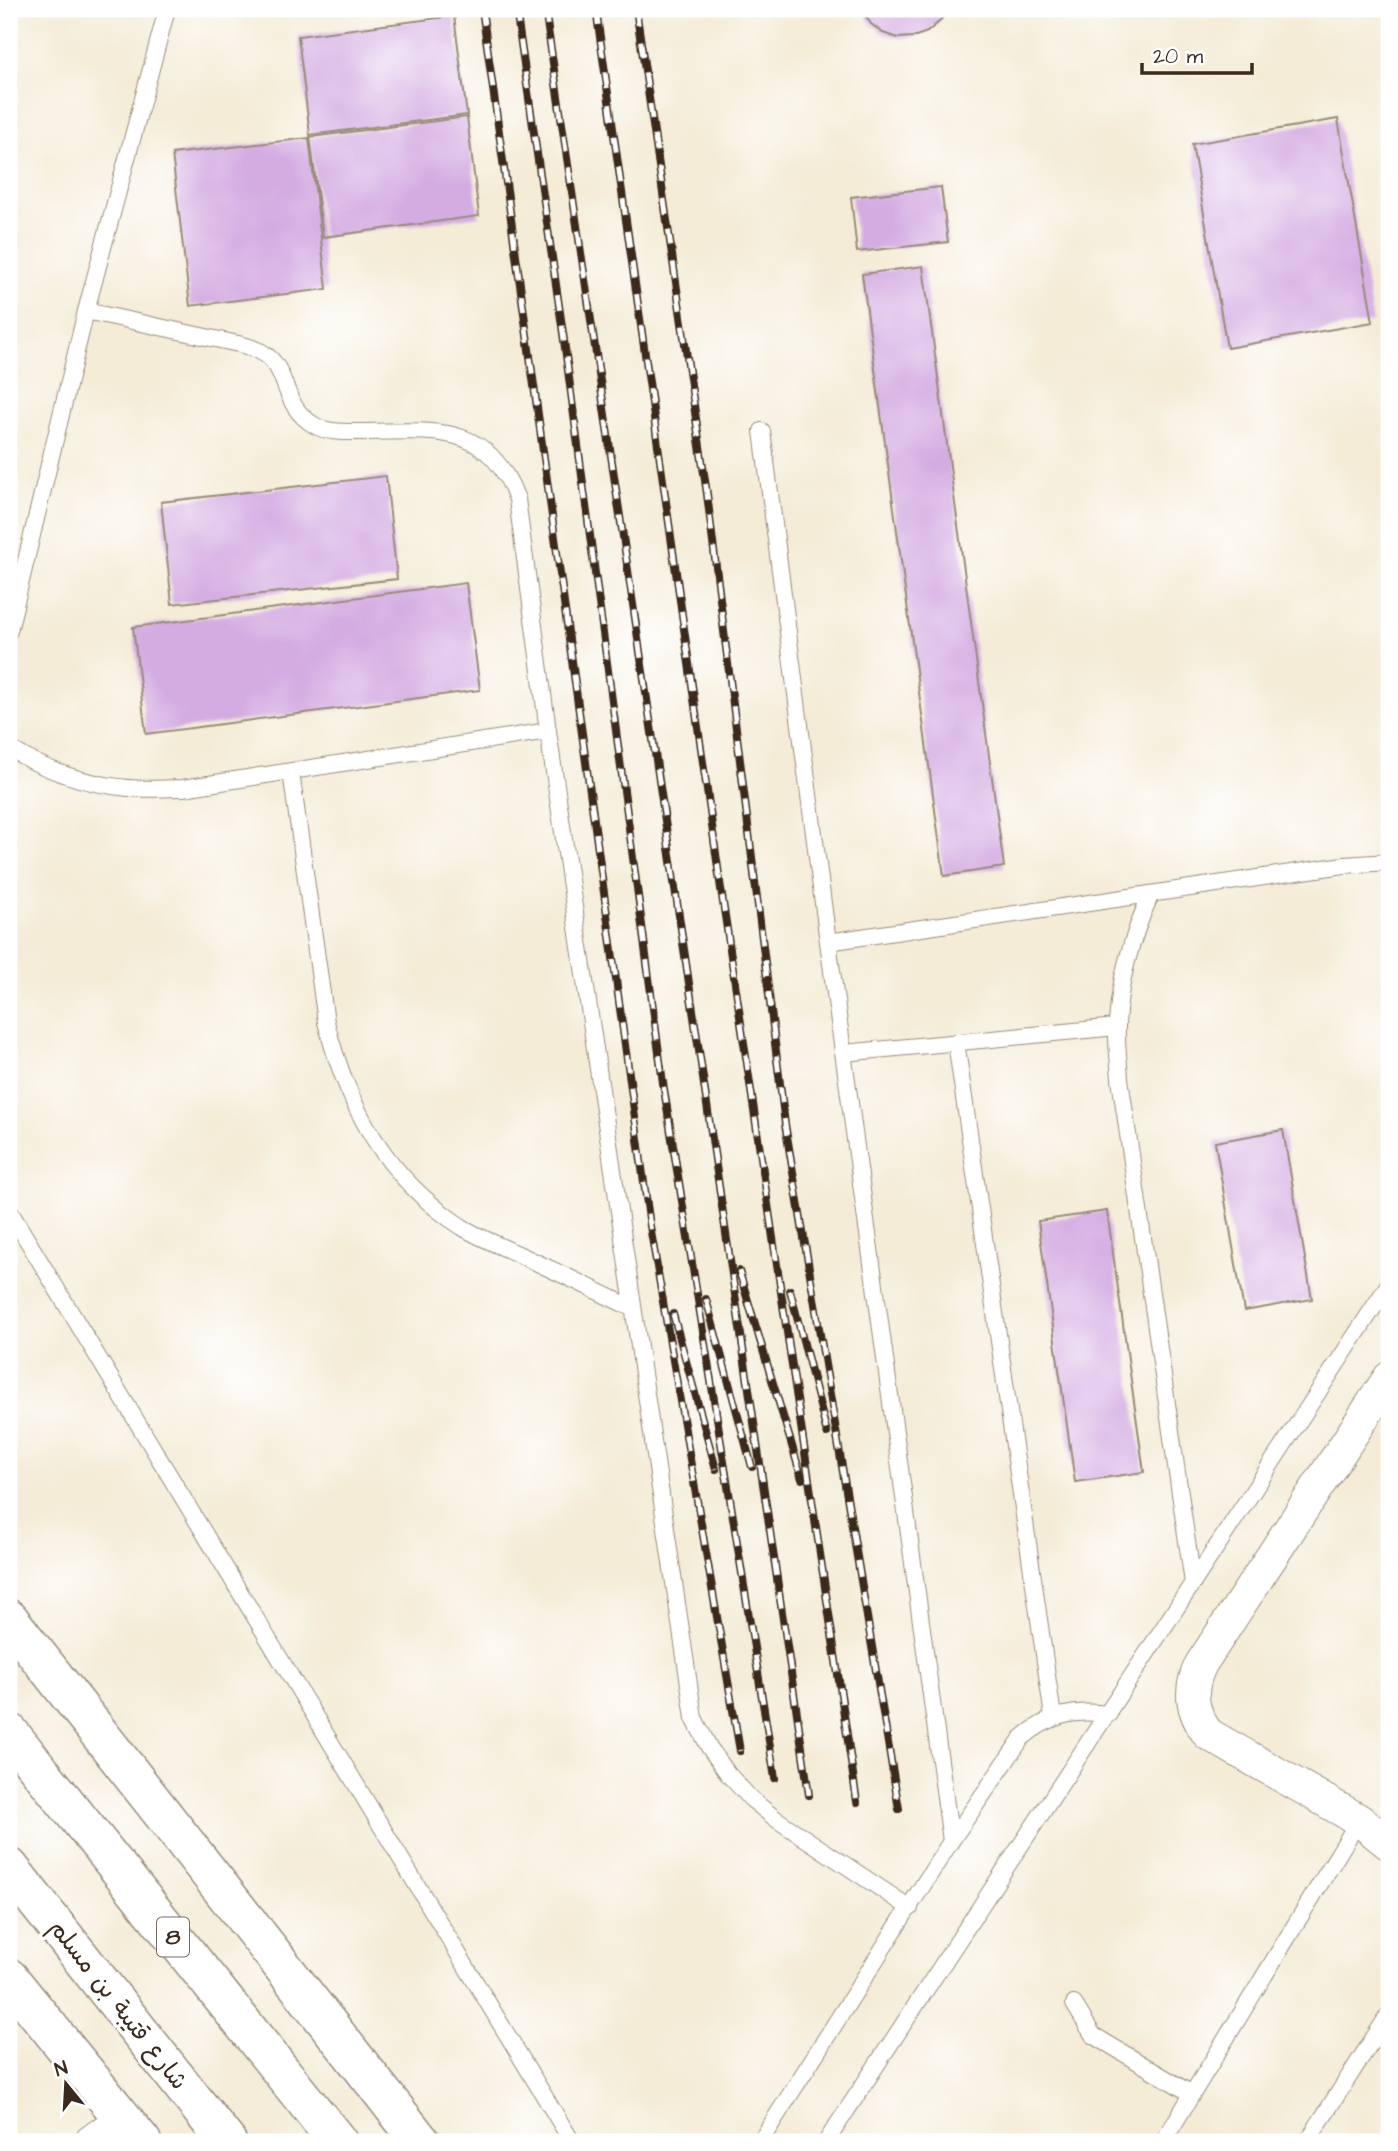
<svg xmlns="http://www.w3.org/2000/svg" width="1398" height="2151" font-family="'Architects Daughter','Playpen Sans Arabic',sans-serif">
<rect width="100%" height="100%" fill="#fff"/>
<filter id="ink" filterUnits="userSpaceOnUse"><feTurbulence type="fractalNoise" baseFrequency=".0143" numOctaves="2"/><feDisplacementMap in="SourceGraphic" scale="14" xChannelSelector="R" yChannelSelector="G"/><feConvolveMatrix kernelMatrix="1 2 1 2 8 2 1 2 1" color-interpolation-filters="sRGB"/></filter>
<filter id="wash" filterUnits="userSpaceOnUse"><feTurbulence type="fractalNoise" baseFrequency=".00686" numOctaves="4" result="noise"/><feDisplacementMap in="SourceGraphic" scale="28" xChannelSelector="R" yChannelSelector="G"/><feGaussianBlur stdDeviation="1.57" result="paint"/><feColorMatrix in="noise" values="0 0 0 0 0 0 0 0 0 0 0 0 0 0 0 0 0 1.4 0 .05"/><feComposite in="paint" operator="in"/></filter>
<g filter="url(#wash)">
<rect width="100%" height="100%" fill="#f4ecd7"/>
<g id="blocks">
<!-- building -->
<g fill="#d4ace2">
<polygon points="861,9 948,9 939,22 927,32 913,37 898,38 883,33 871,24"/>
<polygon points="454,16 467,115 310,135 298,36"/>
<polygon points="467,117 479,216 323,237 310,137"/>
<polygon points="1338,119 1373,322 1227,348 1192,144"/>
<polygon points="309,138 327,289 190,306 172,154"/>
<polygon points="941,187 948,242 857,252 851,197"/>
<polygon points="923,266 1004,867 944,876 862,274"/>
<polygon points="386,476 397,579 172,604 161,502"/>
<polygon points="466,583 480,690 146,734 133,627"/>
<polygon points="1283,1130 1312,1299 1244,1311 1215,1142"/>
<polygon points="1107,1211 1144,1472 1075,1482 1038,1221"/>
</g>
</g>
</g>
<g filter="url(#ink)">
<use href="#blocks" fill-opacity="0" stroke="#988b7a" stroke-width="2"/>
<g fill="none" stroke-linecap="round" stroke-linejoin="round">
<defs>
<g id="service">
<path d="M86 311 243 345C249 347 257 349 263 353 290 369 280 405 314 425 327 433 346 432 361 432 432 432 487 419 517 499L548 731 694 1718 709 1747 728 1774 751 1799 776 1819 910 1908"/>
<polyline points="762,431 828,942 951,1841"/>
<polyline points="9,631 86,311 167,9"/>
<path d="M9 748C44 770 86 784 128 788 146 790 165 788 183 788L548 731"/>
<path d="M291 772 326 1022C348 1108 386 1178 462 1227 480 1238 501 1246 520 1255 558 1272 595 1290 632 1308"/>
<path d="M1151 894C1132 936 1119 978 1117 1025 1116 1043 1119 1061 1120 1079L1193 1583"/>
<polyline points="828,942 1344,865 1389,862"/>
<polyline points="956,1042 1053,1717"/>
<polyline points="844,1053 1117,1027"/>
<polyline points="9,1210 572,2142"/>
<polyline points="1074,2004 1093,2035 1192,2094"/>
<path d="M760 2142 951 1841 1022 1738C1049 1715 1074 1709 1109 1714"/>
<polyline points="826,2142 1389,1284"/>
<polyline points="1163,2142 1359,1820"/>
<polyline points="1307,2142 1389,2014"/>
</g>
<g id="minor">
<path d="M1389 1378 1201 1664C1188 1690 1191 1711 1208 1734L1359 1820 1389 1844"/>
<polyline points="90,2142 123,2118"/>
</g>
<polyline id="tertiary" points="9,1978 142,2142"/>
<g id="trunk">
<polyline points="9,1619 421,2142"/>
<polyline points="9,1732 338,2142"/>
<polyline points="9,1867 227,2142"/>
</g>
</defs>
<!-- service casing -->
<use href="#service" stroke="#988b7a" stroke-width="18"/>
<!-- minor casing -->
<use href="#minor" stroke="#988b7a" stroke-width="34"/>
<!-- tertiary casing -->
<use href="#tertiary" stroke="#988b7a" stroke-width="41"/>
<!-- trunk casing -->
<use href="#trunk" stroke="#988b7a" stroke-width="41"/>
<!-- service -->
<use href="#service" stroke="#fff" stroke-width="16"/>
<!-- minor -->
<use href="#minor" stroke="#fff" stroke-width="32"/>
<!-- tertiary -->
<use href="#tertiary" stroke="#fff" stroke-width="38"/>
<!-- trunk -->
<use href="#trunk" stroke="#fff" stroke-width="38"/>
<defs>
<g id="rail">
<polyline points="482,9 650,1226 740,1751"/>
<polyline points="516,9 563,333 663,1083 775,1778"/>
<polyline points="545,9 809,1795"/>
<polyline points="596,9 721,889 857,1802"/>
<polyline points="636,9 707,494 785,1124 899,1809"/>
<polyline points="739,1271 802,1479"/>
<polyline points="790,1290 827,1433"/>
<polyline points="706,1299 752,1467"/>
<polyline points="673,1314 716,1469"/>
</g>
</defs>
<!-- rail casing -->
<use href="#rail" stroke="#3b2a1e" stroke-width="8"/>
<!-- rail -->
<use href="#rail" stroke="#fff" stroke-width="5" stroke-dasharray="16" stroke-linecap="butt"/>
</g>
</g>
<g text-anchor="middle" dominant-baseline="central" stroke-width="7" stroke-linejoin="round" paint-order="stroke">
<!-- shield labels -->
<rect fill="#fff" stroke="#766a62" stroke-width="2" x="157" y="1917.5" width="32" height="39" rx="5"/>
<g font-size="23" font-weight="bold" fill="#3b2a1e">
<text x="173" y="1937">8</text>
</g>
<!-- street labels -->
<g font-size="24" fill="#3b2a1e" stroke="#fff">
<text transform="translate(118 2005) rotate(52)">شارع قتيبة بن مسلم</text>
</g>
</g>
<!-- margin -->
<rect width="1398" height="2151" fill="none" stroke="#fff" stroke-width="35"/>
<!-- north arrow -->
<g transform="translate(66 2084) rotate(342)" stroke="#ffffff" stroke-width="5" paint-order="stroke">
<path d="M0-5L12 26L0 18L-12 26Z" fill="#3b2a1e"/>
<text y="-10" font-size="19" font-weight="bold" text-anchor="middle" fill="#3b2a1e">N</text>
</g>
<!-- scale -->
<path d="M1142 63v10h110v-10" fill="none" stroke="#3b2a1e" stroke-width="3.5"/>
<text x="1153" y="63" font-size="21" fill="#3b2a1e" stroke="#ffffff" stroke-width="5" paint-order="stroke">20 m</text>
</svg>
